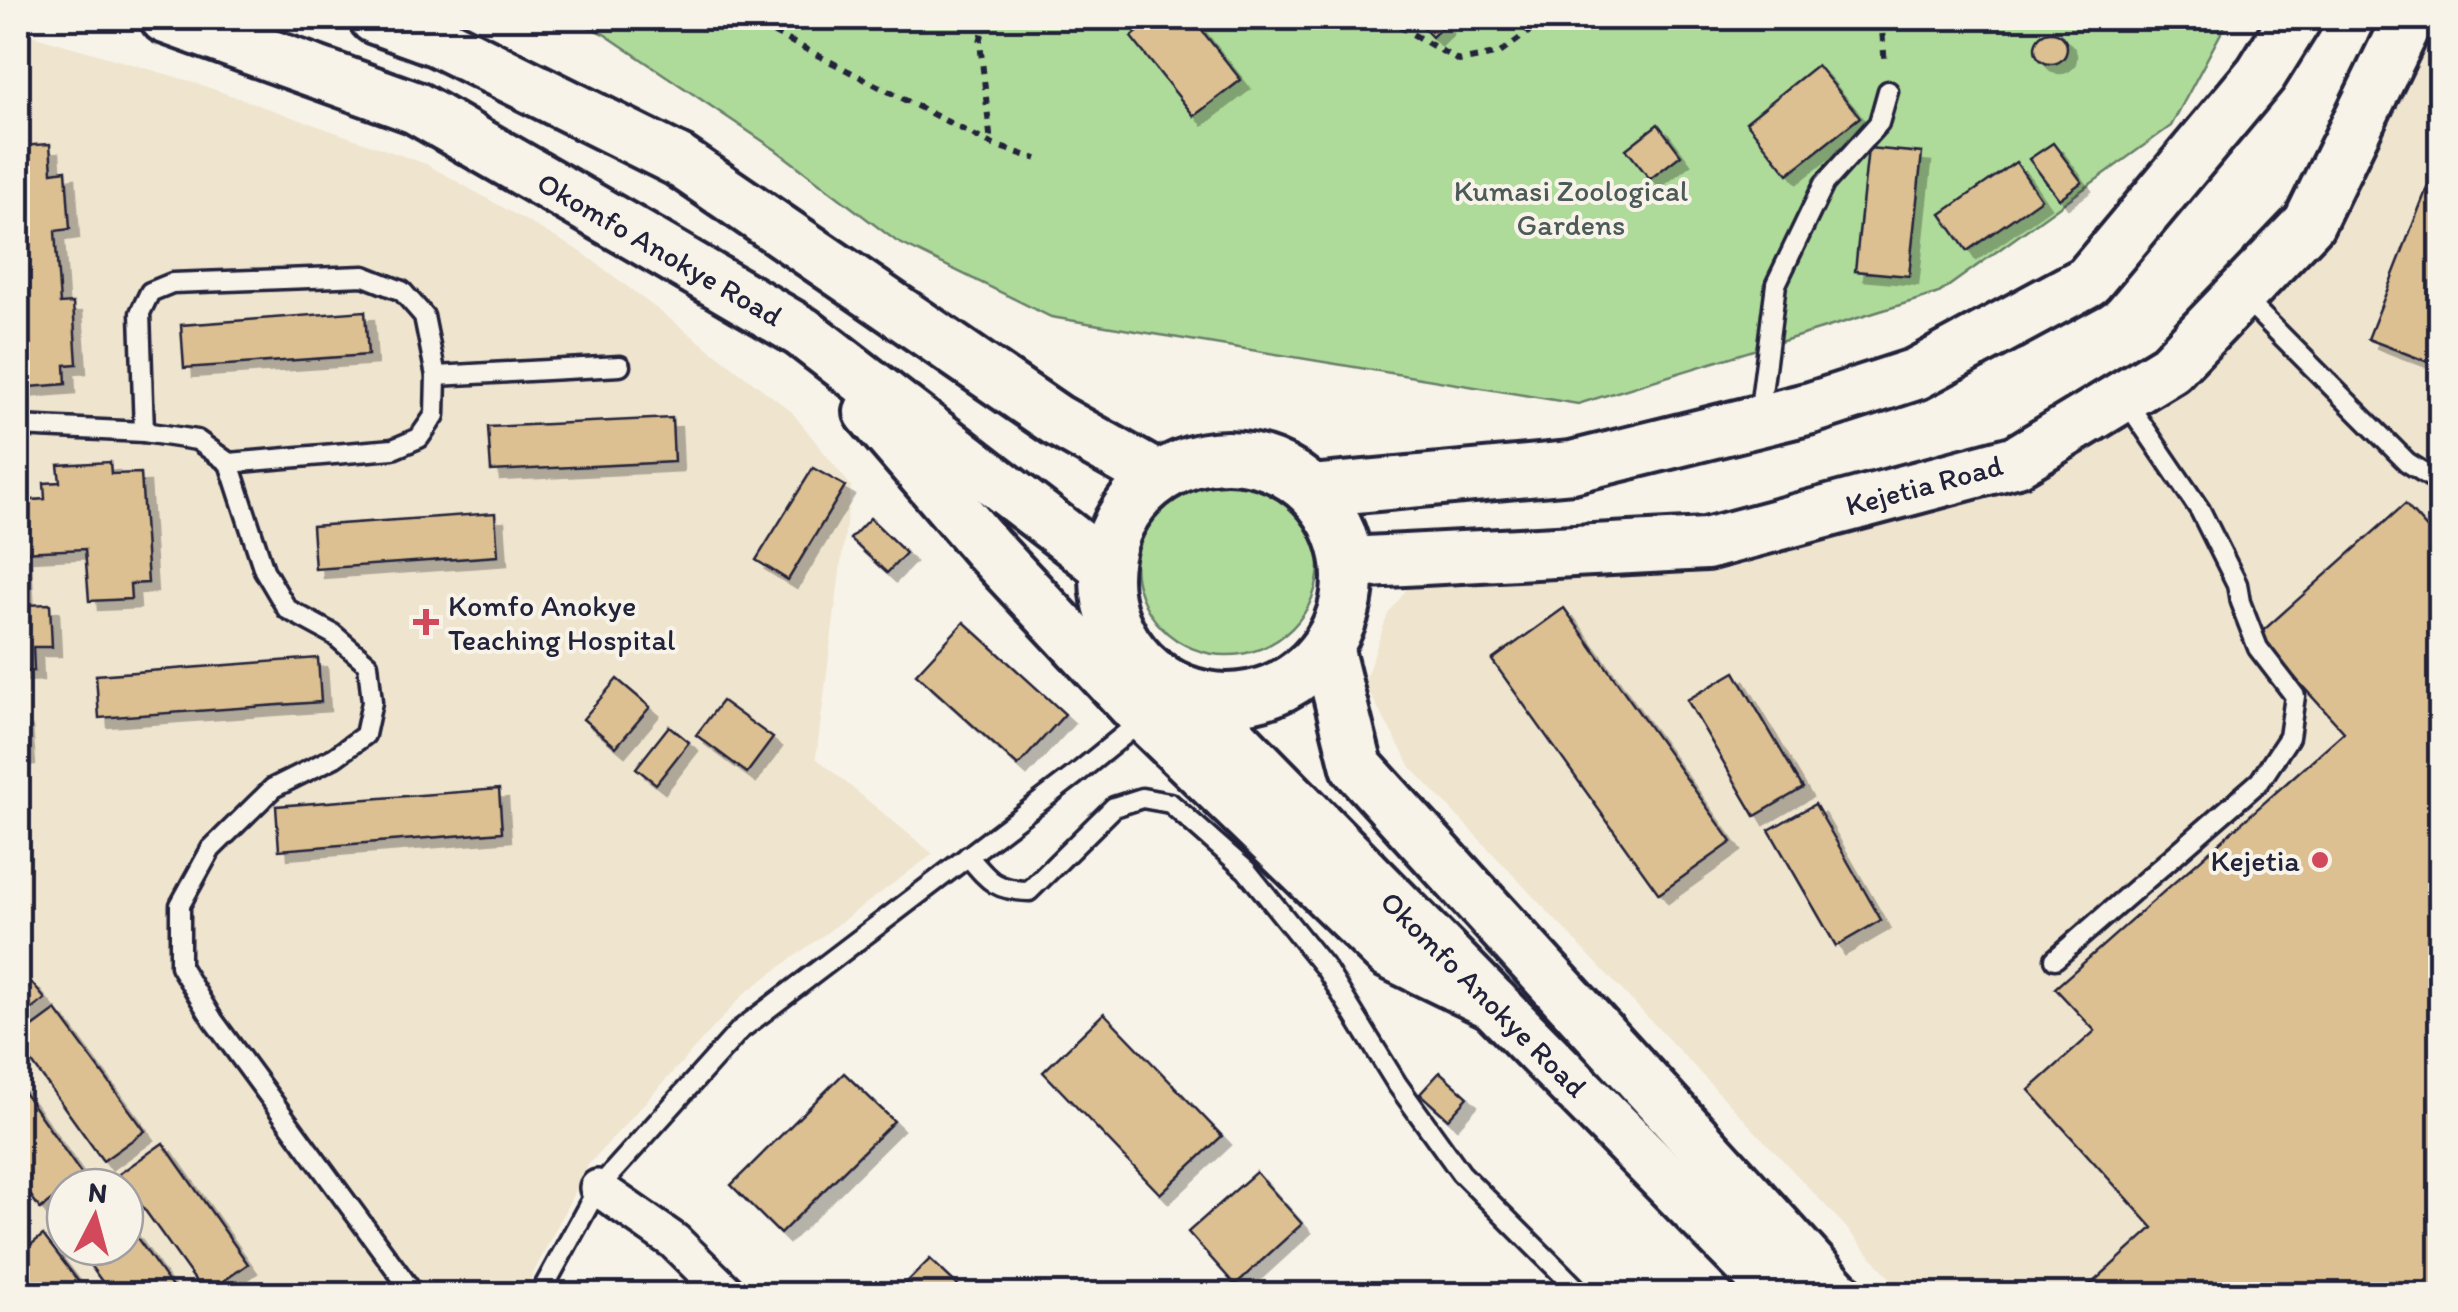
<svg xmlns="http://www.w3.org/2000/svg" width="2458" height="1312" font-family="Itim,sans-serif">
<defs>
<filter id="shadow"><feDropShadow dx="9" dy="9" stdDeviation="0" flood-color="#0004"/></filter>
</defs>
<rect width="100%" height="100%" fill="#f7f3e8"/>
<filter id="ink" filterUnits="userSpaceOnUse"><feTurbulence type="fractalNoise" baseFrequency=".01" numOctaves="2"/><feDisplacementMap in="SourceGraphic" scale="20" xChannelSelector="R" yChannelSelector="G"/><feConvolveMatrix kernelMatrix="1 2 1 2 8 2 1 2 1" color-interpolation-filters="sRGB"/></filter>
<g filter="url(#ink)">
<!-- built -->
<g fill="#efe4ce" fill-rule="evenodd">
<polygon points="2433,18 2440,18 2440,1294 1904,1294 1843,1224 1411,767 1364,683 1388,614 1428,561 1721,560 2200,368"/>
<path d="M18 31 190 81 426 164 583 253 791 411 851 486 816 758 933 854 745 993 588 1165 523 1294H18ZM65 1187H125V1247H65Z"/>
</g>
<!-- green -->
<g fill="#aedb9a" stroke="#687e6a" stroke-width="2.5">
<polygon points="569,18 2229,18 2171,126 1939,293 1578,404 1051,317 896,241 776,150 604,34"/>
<circle cx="1227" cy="563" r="92"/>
</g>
<!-- building -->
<g fill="#dcc091" stroke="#22223b" stroke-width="2.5" filter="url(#shadow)">
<polygon points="1156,18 1192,18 1241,80 1194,116 1131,37"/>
<polygon points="1418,18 1436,18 1444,25 1432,37 1416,20"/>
<circle cx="2051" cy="48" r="16"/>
<polygon points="1817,65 1860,117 1788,174 1746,122"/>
<polygon points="1658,124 1681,155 1650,179 1626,149"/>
<polygon points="2053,143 2082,182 2059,199 2029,159"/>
<polygon points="50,144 52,172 66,170 70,229 55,231 60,304 73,303 77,364 65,365 66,384 18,388 18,146"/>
<polygon points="1868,148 1922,153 1909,276 1855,271"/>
<polygon points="2440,155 2440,353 2436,365 2368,339"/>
<polygon points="2016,162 2041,199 1967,251 1941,214"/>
<polygon points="365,311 368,355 184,368 181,325"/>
<polygon points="672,418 674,462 491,471 488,427"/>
<polygon points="110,462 111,474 141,473 148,583 130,584 131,599 89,601 85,549 22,552 25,605 50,604 52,647 33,647 34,671 18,672 18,501 45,499 44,483 60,482 58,465"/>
<polygon points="813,468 845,486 788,580 756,560"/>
<polygon points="2405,504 2440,543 2440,1294 2080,1294 2153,1228 2029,1090 2095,1031 2055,988 2344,732 2257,636"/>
<polygon points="495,513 498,556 315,569 312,526"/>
<polygon points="870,518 906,553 887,573 850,539"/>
<polygon points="1564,608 1732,842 1659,894 1492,660"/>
<polygon points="964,622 1065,714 1018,766 916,674"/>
<polygon points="318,658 321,702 99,718 96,675"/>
<polygon points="1735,672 1803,788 1755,816 1687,700"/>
<polygon points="617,679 650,707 616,747 583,719"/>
<polygon points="722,701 773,738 747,773 696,735"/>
<polygon points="23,718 26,755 18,756 18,719"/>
<polygon points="669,726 689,742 656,784 636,768"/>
<polygon points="499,789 502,832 279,850 276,806"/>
<polygon points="1815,804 1881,920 1836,946 1769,830"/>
<polygon points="31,982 45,999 18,1020 18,992"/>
<polygon points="56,1010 145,1131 103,1161 18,1043 18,1038"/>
<polygon points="1104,1013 1222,1136 1160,1194 1043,1072"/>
<polygon points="1440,1072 1468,1097 1448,1119 1420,1094"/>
<polygon points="844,1073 894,1121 780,1234 731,1185"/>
<polygon points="18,1084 84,1178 71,1187 65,1187 65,1191 40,1209 18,1177"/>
<polygon points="163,1143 248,1264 205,1294 119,1174"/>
<polygon points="1256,1172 1302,1224 1235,1285 1188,1232"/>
<polygon points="125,1221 177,1294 111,1294 77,1247 125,1247"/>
<polygon points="43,1235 88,1294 22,1294 18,1289 18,1255"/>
<polygon points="930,1259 967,1294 895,1294"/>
</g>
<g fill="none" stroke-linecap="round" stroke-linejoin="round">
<defs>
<g id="lane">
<polyline points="2244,298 2407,462 2440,483"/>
<polyline points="436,376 620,366"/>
<polyline points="1759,416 1776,284 1824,184 1879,123 1888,91"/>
<polyline points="18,426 144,432 197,440 229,463 264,570 287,609 333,634 368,664 372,702 365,735 335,757 273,788 211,849 180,905 180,966 213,1020 414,1294"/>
<polyline points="144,432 140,313 150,292 172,283 364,276 402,291 424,316 436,376 435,415 419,438 393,449 229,463"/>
<path d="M968 856C989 881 995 890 1029 891L1114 807 1142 798 1170 803 1246 870 1326 969 1397 1084 1461 1173 1582 1294"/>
<polyline points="2055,959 2260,781 2289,737 2295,696 2258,648 2240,602 2237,584 2200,510 2126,401"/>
<polyline points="540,1294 598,1188 740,1030 1075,775 1145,718"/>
</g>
<polyline id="street" points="598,1188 674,1241 728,1294"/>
<g id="secondary">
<polyline points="166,18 416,108 640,237 802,332 1105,566"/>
<polyline points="375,18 438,41 679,161 1056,420 1157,477"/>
<polyline points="870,412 987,548 1145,717 1389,953 1494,1004"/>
<circle cx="1227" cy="578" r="121"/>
<polyline points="1312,491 1572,467 1811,408 1916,374 2088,281 2261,74 2296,18"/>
<polyline points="1348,563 1706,544 2017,461 2170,368 2309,223 2409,18"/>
<polyline points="1327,647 1357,767 1837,1294"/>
<polyline points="1188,693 1779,1294"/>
</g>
</defs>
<!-- lane casing -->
<use href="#lane" stroke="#22223b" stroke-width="25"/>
<!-- street casing -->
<use href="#street" stroke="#22223b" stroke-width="42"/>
<!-- secondary casing -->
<use href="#secondary" stroke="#22223b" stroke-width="58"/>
<!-- path -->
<g stroke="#22223b" stroke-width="6" stroke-dasharray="8 8" stroke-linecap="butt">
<polyline points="745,18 991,144 1037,159"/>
<polyline points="986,18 980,42 991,144"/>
<polyline points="1385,18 1459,61 1500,53 1547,18"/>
<polyline points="1881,18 1885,65"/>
</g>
<!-- lane -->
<use href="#lane" stroke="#f7f3e8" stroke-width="18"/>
<!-- street -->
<use href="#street" stroke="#f7f3e8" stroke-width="35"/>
<!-- secondary -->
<use href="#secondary" stroke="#f7f3e8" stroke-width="50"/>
</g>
</g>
<!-- markers -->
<g fill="#d1495b" stroke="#f7f3e8" stroke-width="4">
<path d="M421 607h10v10h10v10h-10v10h-10v-10h-10v-10h10z"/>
<circle cx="2320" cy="860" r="10"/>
</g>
<g text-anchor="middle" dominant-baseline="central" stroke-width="8" stroke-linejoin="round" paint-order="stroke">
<!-- park labels -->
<g font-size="30" fill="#4c5a58" stroke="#f7f3e8">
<text x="1571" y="190">Kumasi Zoological<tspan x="1571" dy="34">Gardens</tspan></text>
</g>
<!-- street labels -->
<g font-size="30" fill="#22223b" stroke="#f7f3e8">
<text transform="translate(660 249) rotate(30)">Okomfo Anokye Road</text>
<text transform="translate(1924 485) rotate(-15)">Kejetia Road</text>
<text transform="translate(1484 994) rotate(45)">Okomfo Anokye Road</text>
</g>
<!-- poi labels -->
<g font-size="30" fill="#22223b" stroke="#f7f3e8" text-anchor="start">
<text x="448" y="605">Komfo Anokye<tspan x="448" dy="34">Teaching Hospital</tspan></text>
<text x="2300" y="860" text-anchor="end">Kejetia</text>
</g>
</g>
<!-- margin -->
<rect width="2458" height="1312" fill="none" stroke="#f7f3e8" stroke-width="60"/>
<rect x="30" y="30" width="2398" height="1252" fill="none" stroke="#22223b" stroke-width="4" filter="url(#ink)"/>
<!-- north arrow -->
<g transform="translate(95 1217) rotate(6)"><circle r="48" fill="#f7f3e8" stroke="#a29fa3" stroke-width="2.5"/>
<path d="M0-8L18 38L0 25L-18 38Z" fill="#d1495b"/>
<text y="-15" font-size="28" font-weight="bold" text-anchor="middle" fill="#22223b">N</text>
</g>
</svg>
